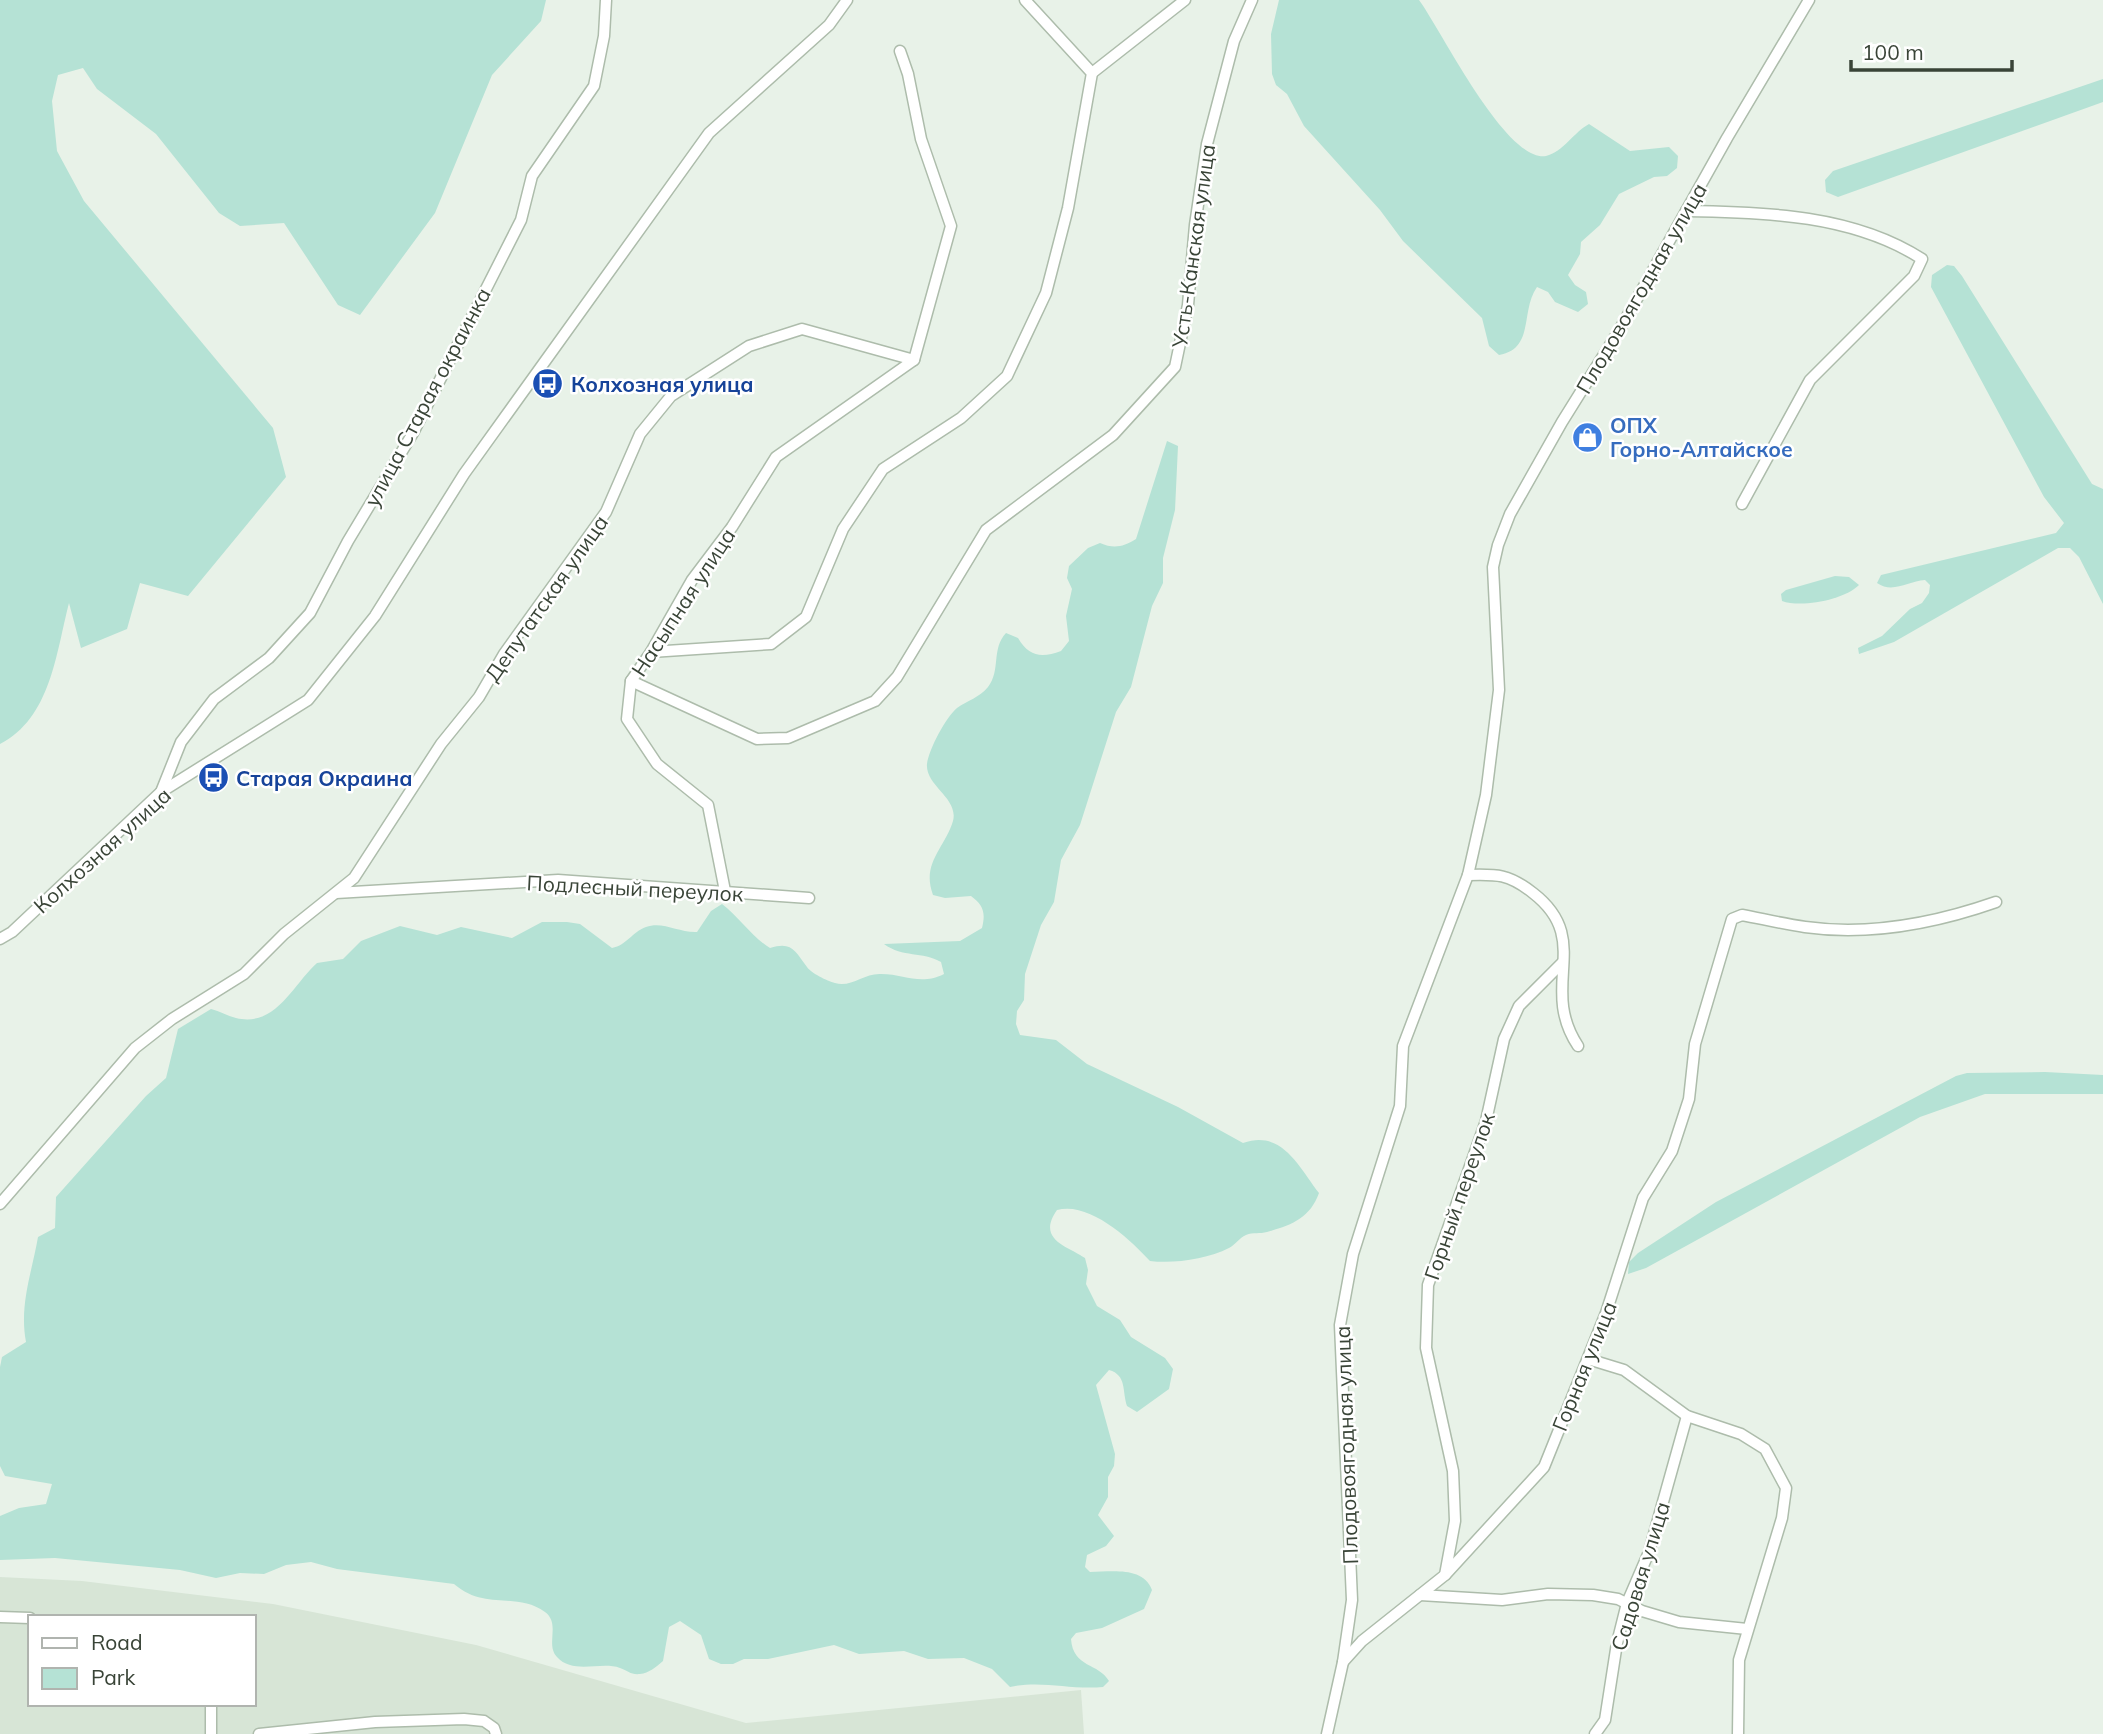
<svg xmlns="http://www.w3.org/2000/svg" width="2103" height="1734" font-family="Mulish,sans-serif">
<rect width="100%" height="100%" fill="#e8f2e8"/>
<!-- residential -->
<path fill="#d7e5d6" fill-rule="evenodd" d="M0 1577 82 1581 273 1604 476 1645 746 1723 1081 1690 1084 1734H0ZM30 1617H254V1704H30Z"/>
<!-- green -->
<g fill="#b5e2d5">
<path d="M0 0H546L541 21 492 75 435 213 360 315 338 305 284 223 240 226 219 213 156 134 97 89 83 68 58 75 52 101 57 151 84 201 273 428 286 477 188 596 140 583 127 629 81 648 69 603C56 653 51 718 0 744Z"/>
<path d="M1279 0H1419C1440 28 1506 163 1546 156 1563 152 1574 132 1589 124L1630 151 1669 147 1678 156 1677 168 1667 176 1654 177 1619 194 1600 225 1581 242 1580 254 1568 275 1575 285 1586 292 1588 304 1578 312 1555 302 1548 292 1537 287C1520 311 1535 349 1499 355L1489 346 1482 318 1403 241 1380 210 1304 126 1287 94 1276 85 1272 74 1271 34Z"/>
<polygon points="2103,79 2103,102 1838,197 1826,192 1825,180 1833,171"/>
<path d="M1947 265 1954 266 1962 276 2092 484 2103 489V604L2079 557 2070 548H2058L1894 642 1859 654 1858 648 1882 636 1910 609 1922 603 1929 593 1930 585 1925 580C1908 581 1893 594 1877 583L1881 575 2056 533 2064 523 2044 497 1931 287 1932 275Z"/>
<path d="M1167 441 1178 446 1175 510 1163 558V583L1152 606 1131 687 1116 712 1080 825 1061 860 1054 902 1041 925 1025 974 1024 1000 1017 1011 1016 1024 1020 1035 1056 1040 1087 1064 1178 1107 1243 1143C1282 1129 1299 1167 1319 1193 1310 1218 1292 1225 1267 1232 1260 1234 1253 1232 1246 1235 1239 1238 1236 1244 1229 1248 1207 1259 1174 1264 1150 1261 1130 1239 1089 1201 1057 1210 1036 1240 1068 1246 1085 1258L1088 1270 1086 1284 1097 1306 1120 1320 1131 1337 1165 1358 1173 1369 1169 1389 1137 1412 1127 1406C1122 1391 1127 1375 1109 1370L1096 1385 1115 1454 1114 1466 1108 1477V1497L1098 1515 1114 1536 1106 1546 1087 1555 1085 1567 1090 1572C1111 1572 1143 1566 1152 1590L1144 1609 1102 1628 1076 1633 1071 1639C1073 1668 1099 1663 1109 1681L1103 1687C1070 1690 1042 1680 1010 1687L992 1669 964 1658 928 1659 904 1651 859 1654 834 1645 768 1659H744L733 1664H721L709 1659 701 1635 680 1621 669 1627 663 1661C656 1667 649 1673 640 1674 631 1675 628 1671 620 1668 601 1661 573 1675 557 1657 545 1644 561 1624 545 1612 516 1591 485 1611 454 1584L337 1569 311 1562 286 1565 264 1574 240 1573 216 1578 180 1570 55 1558 0 1560V1516L19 1508 46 1504 52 1484 5 1476 0 1466V1367L2 1357 26 1342C19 1305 32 1272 38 1237L55 1228 56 1197 146 1096 166 1078 178 1029 211 1009C220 1011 227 1016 236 1018 276 1028 294 983 317 963L343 959 361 941 400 926 437 935 461 927 512 938 542 922H567L580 924 612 948C627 945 632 932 646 927 663 921 679 933 697 932L711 911 722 904C739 917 752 937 770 948 792 941 795 951 807 967 811 973 827 981 835 983 851 988 864 973 881 974 905 974 920 986 944 974L941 962C922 951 903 958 884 944L960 941 982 928C986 912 983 905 971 896L945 898 933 895C921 863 945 848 953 821 959 798 925 786 927 764 929 749 946 717 957 708 968 700 979 698 988 687 1001 670 991 649 1006 633L1018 638C1029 657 1042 658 1061 651L1069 641 1066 616 1072 589 1067 578 1069 566 1088 548 1100 543C1114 549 1123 547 1136 539Z"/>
<path d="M1835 576 1849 577 1859 585C1844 600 1801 608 1782 601L1781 594 1786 590Z"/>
<polygon points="2045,1072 2103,1075 2103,1094 1985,1094 1920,1117 1646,1268 1628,1274 1629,1262 1638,1253 1716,1202 1956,1076 1967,1073"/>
</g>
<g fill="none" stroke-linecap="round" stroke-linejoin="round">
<defs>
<g id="street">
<polyline points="1092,73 1185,0"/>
<path d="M1686 211C1766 212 1854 215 1922 259L1914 276 1810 380 1742 504"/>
<polyline points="651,652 771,644 806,617 843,529 883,469 961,418 1007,376 1046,293 1068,208 1092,73 1025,0"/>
<polyline points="631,681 757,739 788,738 875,701 897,677 986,530 1113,435 1175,367 1188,305 1195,225 1207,144 1234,41 1252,0"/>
<polyline points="161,792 181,742 214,699 269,658 310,613 348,541 413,433 521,220 532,176 594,86 604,36 606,0"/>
<path d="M1468 875C1497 874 1509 874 1533 893 1594 940 1538 986 1578 1046"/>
<polyline points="725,891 708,805 657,764 627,719 631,681 651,652 692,580 732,527 776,457 914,360"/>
<polyline points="336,893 558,880 809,898"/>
<polyline points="0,939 12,932 161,792 308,700 375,616 464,474 709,133 829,25 847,0"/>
<polyline points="0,1204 135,1048 172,1019 244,974 284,934 354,878 441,744 479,697 504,654 606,512 640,434 671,396 749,346 802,329 914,360 951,226 921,139 908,74 900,51"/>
<polyline points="1588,1359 1624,1370 1687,1416 1741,1434 1765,1449 1786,1488 1782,1518 1739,1660 1738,1734"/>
<polyline points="1445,1575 1455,1521 1453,1471 1426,1348 1428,1285 1486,1121 1504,1039 1519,1006 1563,962"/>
<polyline points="1420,1595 1502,1600 1548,1594 1593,1595 1618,1599 1642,1611 1679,1622 1747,1629"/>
<polyline points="0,1617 30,1618"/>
<path d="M1343 1662 1362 1641 1445 1575 1544 1467 1606 1313 1643 1198 1672 1151 1689 1099 1695 1044 1732 919 1742 915C1763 919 1784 924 1805 927 1869 936 1936 923 1996 902"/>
<polyline points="211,1734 211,1704"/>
<polyline points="259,1734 375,1722 464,1719 484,1721 494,1728 496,1734"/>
<polyline points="1327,1734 1343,1662 1352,1600 1340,1325 1353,1254 1400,1106 1403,1046 1468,875 1486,795 1499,690 1493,567 1498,545 1510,514 1562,422 1620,329 1727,138 1809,0"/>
<polyline points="1595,1734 1605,1720 1617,1643 1627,1603 1649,1552 1687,1416"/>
</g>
</defs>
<!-- street casing -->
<use href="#street" stroke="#adbcab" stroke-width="13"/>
<!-- street -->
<use href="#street" stroke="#fff" stroke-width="10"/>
</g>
<!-- icons -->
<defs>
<symbol id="bus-disc" viewBox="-11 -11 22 22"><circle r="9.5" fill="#1a4fb4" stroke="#fff"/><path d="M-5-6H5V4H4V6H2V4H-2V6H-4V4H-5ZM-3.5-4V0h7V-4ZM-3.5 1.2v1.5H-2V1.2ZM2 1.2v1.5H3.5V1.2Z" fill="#fff"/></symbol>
<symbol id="shop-disc" viewBox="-11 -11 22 22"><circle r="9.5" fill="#3f7fe0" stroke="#fff"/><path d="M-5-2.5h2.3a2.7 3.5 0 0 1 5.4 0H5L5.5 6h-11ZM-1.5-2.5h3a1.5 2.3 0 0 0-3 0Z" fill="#fff"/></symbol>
</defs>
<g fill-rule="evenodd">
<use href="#bus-disc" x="530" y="366" width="35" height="35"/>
<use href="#shop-disc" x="1570" y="420" width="35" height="35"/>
<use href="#bus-disc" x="196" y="760" width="35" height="35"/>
</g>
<g text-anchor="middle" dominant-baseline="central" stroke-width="5" stroke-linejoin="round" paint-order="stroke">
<!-- street labels -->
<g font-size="21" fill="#394437" stroke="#fff">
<text transform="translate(1193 246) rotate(-82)">Усть-Канская улица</text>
<text transform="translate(1641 288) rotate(-60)">Плодовоягодная улица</text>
<text transform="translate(427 397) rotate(-62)">улица Старая окраинка</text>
<text transform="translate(546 598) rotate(-55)">Депутатская улица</text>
<text transform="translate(683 602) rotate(-57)">Насыпная улица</text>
<text transform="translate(102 850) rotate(-42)">Колхозная улица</text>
<text transform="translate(635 888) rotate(3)">Подлесный переулок</text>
<text transform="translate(1459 1196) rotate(-71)">Горный переулок</text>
<text transform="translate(1584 1366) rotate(-68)">Горная улица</text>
<text transform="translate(1346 1445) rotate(-92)">Плодовоягодная улица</text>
<text transform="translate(1640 1576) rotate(-73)">Садовая улица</text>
</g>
<!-- transit labels -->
<g font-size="21" font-weight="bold" fill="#164399" stroke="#fff" text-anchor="start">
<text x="571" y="384">Колхозная улица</text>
<text x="236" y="778">Старая Окраина</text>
</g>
<!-- shop labels -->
<g font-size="21" font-weight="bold" fill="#366cbe" stroke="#fff" text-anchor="start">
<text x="1610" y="425">ОПХ<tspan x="1610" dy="24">Горно-Алтайское</tspan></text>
</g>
</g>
<!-- legend -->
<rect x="28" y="1615" width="228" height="91" fill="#ffffff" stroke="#b0b4af" stroke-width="2"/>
<rect x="42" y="1638" width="35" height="10" fill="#ffffff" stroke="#b0b4af" stroke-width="2"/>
<text x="91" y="1650" font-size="21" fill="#394437">Road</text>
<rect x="42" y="1668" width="35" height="21" fill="#b5e2d5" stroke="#b0b4af" stroke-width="2"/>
<text x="91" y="1685" font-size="21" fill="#394437">Park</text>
<!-- scale -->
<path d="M1851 60v10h161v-10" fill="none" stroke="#394437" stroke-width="3.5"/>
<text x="1862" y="60" font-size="21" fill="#394437" stroke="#ffffff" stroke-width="5" paint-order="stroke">100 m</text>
</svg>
